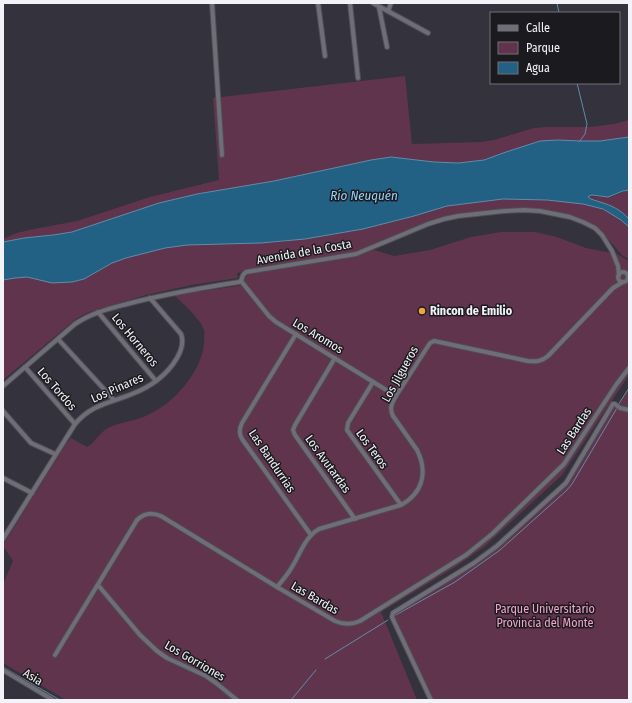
<svg xmlns="http://www.w3.org/2000/svg" width="632" height="703" font-family="'Fira Sans Condensed',sans-serif">
<rect width="100%" height="100%" fill="#34323c"/>
<!-- green -->
<g fill="#60344c">
<polygon points="405,76 412,144 481,142 494,140 534,128 547,127 590,127 614,124 629,120 629,137 600,141 580,141 506,152 484,160 459,163 434,162 391,157 371,160 274,181 197,194 159,203 72,232 53,235 24,238 3,242 3,239 17,233 29,230 77,221 150,197 219,180 213,98"/>
<path d="M629 190V219C621 210 611 205 600 202 595 200 591 200 588 197L589 196C597 196 605 198 613 196 619 194 623 191 629 190Z"/>
<path d="M503 199C539 199 604 197 629 227V259L623 256 599 229 587 222 577 218 537 209 520 208 503 209 442 217 428 222 367 248 355 252 237 273 238 278 192 285 146 295 89 312 77 318 3 380V280L15 278 27 277 38 279 72 282 84 279 112 263 126 258 164 248 187 245 281 242 336 234 393 222 447 206Z"/>
<path d="M501 232H535L557 237 586 248 617 254 629 261V375L562 475 484 547 455 567 381 612 417 700H66L3 663V584L13 561 3 546V545L66 444 71 438 87 447C96 442 99 432 110 427 116 424 123 423 130 421 139 419 147 416 155 411 178 399 203 368 204 342 204 338 205 333 204 330 200 318 183 304 174 295L238 286 242 284 247 275 262 271 337 260 374 250 394 256 430 250 471 237Z"/>
<polygon points="629,388 629,700 431,700 392,615 497,546 566,483 613,404 618,406"/>
</g>
<!-- water -->
<path fill="#226184" stroke="#618ca7" d="M629 137V190L623 191 608 197 592 195 589 196 588 197C591 200 595 200 600 202 611 205 621 210 629 219V227L621 220 603 209 583 204 547 200 503 199 447 206 414 216 363 229 305 239 261 243 187 245 165 248 126 258 112 263 84 279 72 282 52 283 27 277 15 278 3 280V242L24 238 53 235 72 232 159 203 197 194 274 181 371 160 391 157 434 162 459 163 484 160 506 152 540 141 558 140 580 141H600Z"/>
<g fill="none" stroke-linecap="round" stroke-linejoin="round">
<!-- stream -->
<g stroke="#618ca7" stroke-width="1">
<polyline points="557,3 559,13"/>
<polyline points="577,83 587,124 585,134 579,142"/>
<polyline points="618,405 629,388"/>
<polyline points="394,616 455,582 500,550 566,491 572,484 617,408"/>
<polyline points="325,659 388,620"/>
<polyline points="3,667 60,700"/>
<polyline points="291,700 316,670"/>
</g>
<defs>
<g id="minor">
<polyline points="212,3 222,155"/>
<polyline points="318,3 325,56"/>
<polyline points="350,3 358,78"/>
<polyline points="373,3 428,33"/>
<polyline points="379,7 387,47"/>
<polyline points="388,11 391,3"/>
<circle cx="623" cy="277" r="5"/>
<polyline points="241,281 269,316 276,322 396,396"/>
<polyline points="98,312 156,381"/>
<path d="M296 334 242 423C239 429 239 434 242 439L311 535"/>
<polyline points="58,339 114,400"/>
<polyline points="335,358 295,425 293,430 295,435 355,519"/>
<polyline points="25,367 75,424"/>
<polyline points="373,382 348,423 347,430 401,505"/>
<path d="M3 386 75 324C91 313 108 309 127 304 164 294 201 288 239 282L241 281 243 275 246 272 356 254 428 224 444 219 458 216 504 211 524 210 540 211 570 217 583 222 595 228 602 235 612 251 618 266 619 275"/>
<polyline points="3,411 31,443 55,454"/>
<polyline points="3,478 32,493"/>
<path d="M3 539 75 424C92 404 110 403 132 394 150 387 167 375 177 358 181 351 184 342 181 334L150 298"/>
<polyline points="98,585 140,635 157,651 167,658 206,676 216,683 237,700"/>
<path d="M277 587C282 581 288 574 292 567 300 554 305 537 319 529L401 505C423 493 428 472 417 450L393 416C389 408 392 403 396 396L430 343 434 341 439 342 528 361C537 362 542 361 548 356L613 288 623 282"/>
<path d="M55 655 137 520C144 513 152 512 161 516L277 587 335 621C344 625 351 625 360 621L466 555 492 534 564 464 616 385 629 368"/>
<polyline points="3,670 53,700"/>
<polyline points="431,700 392,617 393,613 474,563 497,546 566,483 613,404 615,404 620,408 629,410"/>
</g>
</defs>
<!-- minor casing -->
<use href="#minor" stroke="#4f4e56" stroke-width="6"/>
<!-- minor -->
<use href="#minor" stroke="#6f6e78" stroke-width="4"/>
</g>
<!-- markers -->
<circle fill="#f1a540" stroke="#1b1b1f" stroke-width="1.5" cx="422" cy="311" r="4"/>
<g text-anchor="middle" dominant-baseline="central" stroke-width="3" stroke-linejoin="round" paint-order="stroke">
<!-- street labels -->
<g font-size="12" fill="#f3f2f8" stroke="#1b1b1f">
<text transform="translate(304 252) rotate(-10)">Avenida de la Costa</text>
<text transform="translate(318 336) rotate(31)">Los Aromos</text>
<text transform="translate(135 340) rotate(50)">Los Horneros</text>
<text transform="translate(400 374) rotate(-61)">Los Jilgueros</text>
<text transform="translate(117 388) rotate(-24)">Los Pinares</text>
<text transform="translate(57 389) rotate(49)">Los Tordos</text>
<text transform="translate(574 431) rotate(-57)">Las Bardas</text>
<text transform="translate(372 449) rotate(54)">Los Teros</text>
<text transform="translate(272 461) rotate(56)">Las Bandurrias</text>
<text transform="translate(328 464) rotate(54)">Los Avutardas</text>
<text transform="translate(315 598) rotate(30)">Las Bardas</text>
<text transform="translate(195 661) rotate(30)">Los Gorriones</text>
<text transform="translate(33 677) rotate(31)">Asia</text>
</g>
<!-- poi labels -->
<g font-size="12" font-weight="bold" fill="#f3f2f8" stroke="#1b1b1f" text-anchor="start">
<text x="430" y="311">Rincon de Emilio</text>
</g>
<!-- park labels -->
<g font-size="12" fill="#f4a3cd" stroke="#1b1b1f">
<text x="545" y="609">Parque Universitario<tspan x="545" dy="14">Provincia del Monte</tspan></text>
</g>
<!-- water labels -->
<g font-size="13" font-style="italic" fill="#97d2f9" stroke="#1b1b1f">
<text x="364" y="195">Río Neuquén</text>
</g>
</g>
<!-- border -->
<rect width="632" height="703" fill="none" stroke="#f3f2f8" stroke-width="8"/>
<!-- legend -->
<rect x="490" y="12" width="130" height="72" fill="#1b1b1f" stroke="#717176"/>
<rect x="498" y="25" width="20" height="6" fill="#6f6e78" stroke="#717176"/>
<text x="526" y="32" font-size="12" fill="#f3f2f8">Calle</text>
<rect x="498" y="42" width="20" height="12" fill="#60344c" stroke="#717176"/>
<text x="526" y="52" font-size="12" fill="#f3f2f8">Parque</text>
<rect x="498" y="62" width="20" height="12" fill="#226184" stroke="#717176"/>
<text x="526" y="72" font-size="12" fill="#f3f2f8">Agua</text>
</svg>
